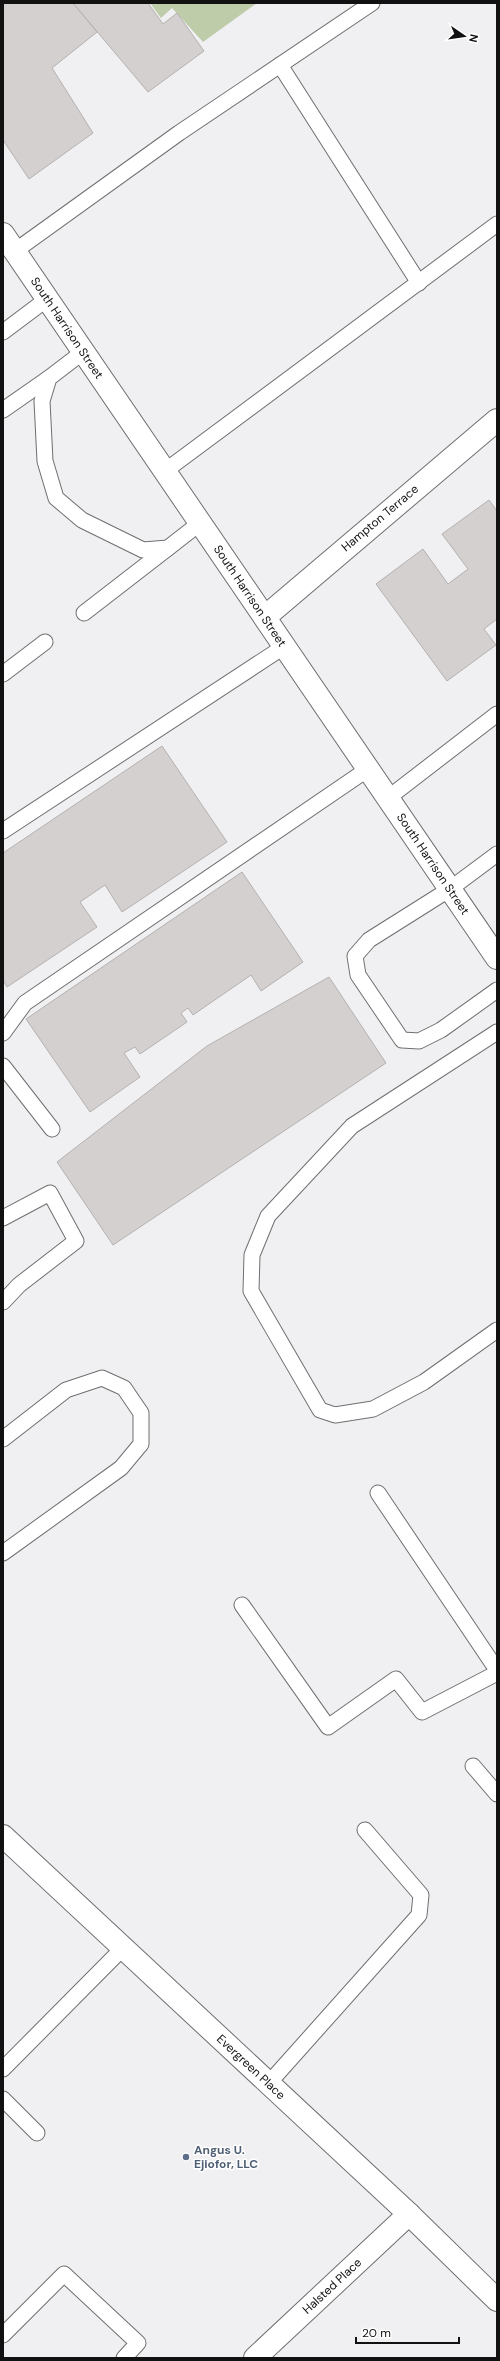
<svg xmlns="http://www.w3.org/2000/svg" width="500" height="2361" font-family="'DM Sans',sans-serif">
<rect width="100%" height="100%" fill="#f0f0f2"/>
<!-- green -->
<polygon fill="#beccaa" points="150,3 257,3 203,42 172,8 161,18"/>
<!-- building -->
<g fill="#d3d0cf" stroke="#b4b1b0">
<polygon points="3,3 73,3 97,32 52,68 93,133 29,179 3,140"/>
<polygon points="73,3 148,3 163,24 177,13 204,51 148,92"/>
<polygon points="489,500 497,511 497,619 484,629 496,645 447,681 376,584 423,549 448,584 468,569 442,534"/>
<polygon points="162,746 227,842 122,912 105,885 80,902 97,927 7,987 3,980 3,853"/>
<polygon points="242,872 303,962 261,991 251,975 193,1015 188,1008 181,1013 187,1022 140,1054 135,1047 124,1053 140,1077 90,1112 26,1019"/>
<polygon points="329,977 386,1063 113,1245 57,1162 207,1046"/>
</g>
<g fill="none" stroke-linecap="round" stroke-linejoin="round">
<defs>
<g id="service">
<polyline points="280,65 419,283"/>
<polyline points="15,251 179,133 372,3"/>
<polyline points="3,332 47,299"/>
<polyline points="83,352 49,378 42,401 45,461 56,498 82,520 143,550 168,548 200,523"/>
<polyline points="3,410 49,378"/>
<polyline points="165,471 497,224"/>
<polyline points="84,613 168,548"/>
<polyline points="3,674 45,642"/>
<polyline points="388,798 497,714"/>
<polyline points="3,831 285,646"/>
<polyline points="497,854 450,889 369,940 355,956 358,975 402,1040 419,1041 441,1030 497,990"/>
<polyline points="497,1032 352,1126 268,1216 252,1255 251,1291 320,1410 335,1415 373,1409 424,1382 497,1330"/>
<polyline points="3,1033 25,1003 368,769"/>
<polyline points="3,1066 52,1129"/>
<polyline points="3,1218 50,1193 76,1241 19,1285 3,1302"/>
<polyline points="3,1439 66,1390 102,1378 124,1388 141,1413 141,1444 121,1468 3,1553"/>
<polyline points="378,1493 497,1670"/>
<polyline points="242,1605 328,1727 396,1679 422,1712 497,1673"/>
<polyline points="473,1766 497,1794"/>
<polyline points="3,2069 123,1948"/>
<polyline points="269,2083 419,1915 421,1895 365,1830"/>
<polyline points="3,2099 37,2133"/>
<polyline points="3,2335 64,2274 138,2343 124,2358"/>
</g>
<g id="minor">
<polyline points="265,617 497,420"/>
<polyline points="255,2358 409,2214"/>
</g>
<polyline id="tertiary" points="3,1836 409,2214 497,2300"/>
<polyline id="secondary" points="3,234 497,958"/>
</defs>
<!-- service casing -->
<use href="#service" stroke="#6f6f71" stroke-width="17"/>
<!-- minor casing -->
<use href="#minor" stroke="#6f6f71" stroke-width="24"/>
<!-- tertiary casing -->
<use href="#tertiary" stroke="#6f6f71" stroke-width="24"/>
<!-- secondary casing -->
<use href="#secondary" stroke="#6f6f71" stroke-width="24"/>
<!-- service -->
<use href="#service" stroke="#fff" stroke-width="15"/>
<!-- minor -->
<use href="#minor" stroke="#fff" stroke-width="22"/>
<!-- tertiary -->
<use href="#tertiary" stroke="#fff" stroke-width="22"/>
<!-- secondary -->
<use href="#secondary" stroke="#fff" stroke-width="22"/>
</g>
<!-- markers -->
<circle fill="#5c6f8a" stroke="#fff" stroke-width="1.5" cx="186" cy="2157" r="4"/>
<g text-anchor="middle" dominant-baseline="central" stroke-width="3" stroke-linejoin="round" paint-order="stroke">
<!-- street labels -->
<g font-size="12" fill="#111112" stroke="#fff">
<text transform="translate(67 328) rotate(56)">South Harrison Street</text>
<text transform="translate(380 518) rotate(-40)">Hampton Terrace</text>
<text transform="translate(250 596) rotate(56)">South Harrison Street</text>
<text transform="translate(433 864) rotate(56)">South Harrison Street</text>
<text transform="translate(251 2067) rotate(43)">Evergreen Place</text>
<text transform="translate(332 2286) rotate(-43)">Halsted Place</text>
</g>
<!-- service labels -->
<g font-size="12" font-weight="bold" fill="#4e5e75" stroke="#fff" text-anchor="start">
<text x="194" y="2150">Angus U.<tspan x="194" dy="14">Ejiofor, LLC</tspan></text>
</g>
</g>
<!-- border -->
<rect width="500" height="2361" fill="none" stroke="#111112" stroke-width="8"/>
<!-- north arrow -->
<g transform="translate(464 36) rotate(103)" stroke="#ffffff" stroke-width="3" paint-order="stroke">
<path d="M0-3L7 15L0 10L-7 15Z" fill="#111112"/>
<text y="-6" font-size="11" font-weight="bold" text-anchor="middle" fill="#111112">N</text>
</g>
<!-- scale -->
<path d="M356 2337v6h103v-6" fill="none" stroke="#111112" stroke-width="2"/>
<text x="362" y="2337" font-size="12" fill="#111112" stroke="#ffffff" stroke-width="3" paint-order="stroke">20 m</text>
</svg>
